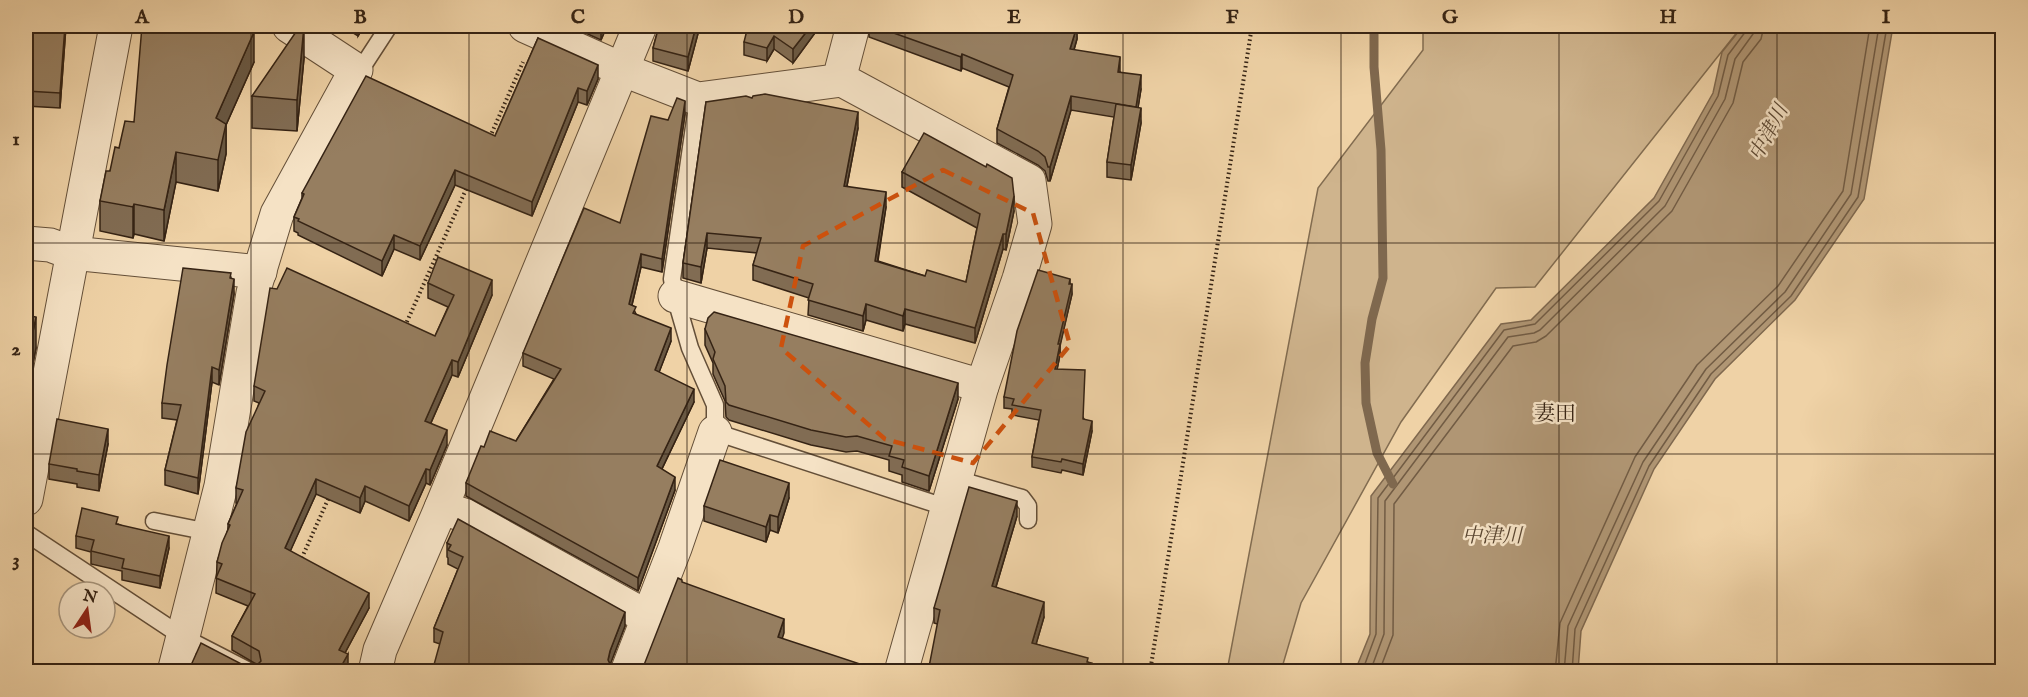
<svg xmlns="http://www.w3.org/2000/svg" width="2028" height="697" font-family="'IM FELL English','Noto Serif JP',serif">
<rect width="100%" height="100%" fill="#efd2a6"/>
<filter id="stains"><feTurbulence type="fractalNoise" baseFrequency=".00333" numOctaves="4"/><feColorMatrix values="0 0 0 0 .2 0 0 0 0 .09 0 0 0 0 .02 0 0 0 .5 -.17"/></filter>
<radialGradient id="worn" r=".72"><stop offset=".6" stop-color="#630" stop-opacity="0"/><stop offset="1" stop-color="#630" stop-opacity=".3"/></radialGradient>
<!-- green -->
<polygon fill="#cfb48d" stroke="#826c50" stroke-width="1.5" points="1423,26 1742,26 1535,287 1496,288 1401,422 1301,603 1281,671 1227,671 1318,188 1423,50"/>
<!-- water -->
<polygon fill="#b09674" stroke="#7f684e" stroke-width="1.5" points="1743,26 1893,26 1864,199 1795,300 1715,379 1654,469 1581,631 1578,671 1355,671 1370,634 1371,496 1501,324 1531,320 1654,198 1713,93 1722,52"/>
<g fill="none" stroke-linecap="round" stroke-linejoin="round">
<!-- shore -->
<g stroke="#725c44" stroke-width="1.5">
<polyline points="1362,672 1376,634 1378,498 1504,330 1535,324 1659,201 1718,96 1728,55 1746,31 1747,26"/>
<polyline points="1370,672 1384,634 1385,501 1508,337 1534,333 1540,330 1665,206 1725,99 1735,59 1753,34 1755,26"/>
<polyline points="1379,672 1393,635 1394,504 1513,346 1536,342 1546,336 1672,211 1733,103 1743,62 1761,39 1764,26"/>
<polyline points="1555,672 1560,623 1635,457 1697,365 1778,286 1843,191 1870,26"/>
<polyline points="1564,672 1568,626 1643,462 1706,369 1785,292 1851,194 1879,26"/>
<polyline points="1572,672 1575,629 1649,466 1711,374 1791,296 1858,197 1887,26"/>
</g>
<!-- stream -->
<polyline stroke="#7f684e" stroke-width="9" points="1374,26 1374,67 1381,150 1383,278 1372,319 1365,363 1366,403 1377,453 1393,484"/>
<defs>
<g id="lane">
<polyline points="356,70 361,69 389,26"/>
<polyline points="698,99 672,279 675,296 690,348 715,405 715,432 948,508"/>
<polyline points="956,479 1022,498 1028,506 1028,520"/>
<polyline points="154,521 209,532"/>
<polyline points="26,533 183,637 251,672"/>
</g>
<g id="street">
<polyline points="525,26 621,69 698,99 842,80"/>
<polyline points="853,26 842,68 842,80 1029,181 1035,224 1019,279 982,386 901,672"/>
<polyline points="26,243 50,245 72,253 260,272"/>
<polyline points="675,296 982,386"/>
<polyline points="26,499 116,26"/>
<polyline points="441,508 464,515 647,617"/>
<polyline points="174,672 221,486 253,293 277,214 356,70 289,26"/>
<polyline points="375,672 380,650 441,508 640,26"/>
<polyline points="627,672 675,548 715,432"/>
</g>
</defs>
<!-- lane casing -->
<use href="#lane" stroke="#644f38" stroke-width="19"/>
<!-- street casing -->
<use href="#street" stroke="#644f38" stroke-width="35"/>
<!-- path -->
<g stroke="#352314" stroke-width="4" stroke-dasharray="1.5 3" stroke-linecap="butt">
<polyline points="490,137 523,62"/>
<polyline points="405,326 468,185"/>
<polyline points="300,562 330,495"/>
<polyline points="1150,672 1252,26"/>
</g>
<!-- lane -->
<use href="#lane" stroke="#f5e2c5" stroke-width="16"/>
<!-- street -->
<use href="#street" stroke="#f5e2c5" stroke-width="33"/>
</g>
<!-- wall -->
<g fill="#816c53" stroke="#352314" stroke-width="1.5">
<polygon points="26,26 66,26 60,108 26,106"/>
<polygon points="181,26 254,62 226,125 226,154 218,191 176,182 164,241 134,234 133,238 100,231 100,201 110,171 119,148 134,122"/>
<polygon points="342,26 377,26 373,31 364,26 358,36"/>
<polygon points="570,26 607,26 601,40"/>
<polygon points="659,26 700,26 688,71 653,61 653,48"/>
<polygon points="820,26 793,63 774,49 767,61 744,55 744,42"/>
<polygon points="869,26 1076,26 1077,39 1074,50 1120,72 1141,89 1138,107 1141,123 1131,180 1107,177 1107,162 1114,117 1071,110 1050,181 1048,181 1045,171 1038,165 997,143 997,129 1009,87 962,68 961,71 869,37"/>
<polygon points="538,38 598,79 587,105 578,102 532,216 455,185 420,260 394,249 382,276 298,235 298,233 294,231 294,217 302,198 302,193 495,136"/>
<polygon points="304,58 297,131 252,128 252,96"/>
<polygon points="706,102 858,128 847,186 886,207 878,261 925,276 966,282 977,228 902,187 902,172 1014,211 1006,250 1003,249 975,343 905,324 903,331 866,320 863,331 808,315 809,298 753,280 753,265 757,253 707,248 701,283 683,278 683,263"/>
<polygon points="685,114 662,272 641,267 632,305 636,314 671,341 659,372 694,402 662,469 675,490 638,591 466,496 466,483 484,447 516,441 554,379 523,366 523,353 620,223 668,120"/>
<polygon points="231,278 234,294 219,385 212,382 198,494 165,485 165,470 177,420 162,418 162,403"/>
<polygon points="428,283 492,295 458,377 452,375 431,423 447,445 430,485 426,483 409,521 365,501 360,513 316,494 290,551 369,608 345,653 348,669 346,672 188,672 256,666 258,665 232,650 232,636 248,606 216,593 217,562 228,530 228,524 237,503 236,503 236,488 259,403 254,401 254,386 435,336 448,307 428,298"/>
<polygon points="1070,284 1072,294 1060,344 1060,355 1057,369 1084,419 1092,431 1083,475 1062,470 1061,473 1032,467 1032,457 1039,420 1012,415 1012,409 1004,408 1004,397"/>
<polygon points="26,315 36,348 31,373 26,372"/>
<polygon points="705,329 958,399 929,491 902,482 902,475 889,471 889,460 857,451 846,452 811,445 729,420 726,417 725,401 713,374 713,363 705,345"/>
<polygon points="108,444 99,491 77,487 77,484 49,479 49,464"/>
<polygon points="789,498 778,533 770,530 766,542 704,521 704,506"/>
<polygon points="1017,516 996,587 1044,617 1036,644 1088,662 1092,672 934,623 934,608"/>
<polygon points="118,524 169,548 160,588 122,580 122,571 91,564 91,552 76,548 76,536"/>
<polygon points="447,543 625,626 610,664 440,644 434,642 434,628 458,569 448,564 448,558 447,557"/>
</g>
<!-- shaded-wall -->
<g fill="#695843" stroke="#352314" stroke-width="1.5">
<polygon points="65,26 66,26 60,108 60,93"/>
<polygon points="304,26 304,58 297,131 297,100"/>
<polygon points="358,26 364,26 358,36"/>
<polygon points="601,26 607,26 601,40"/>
<polygon points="696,26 700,26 688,71 688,57"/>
<polygon points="811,26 820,26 793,63 793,49"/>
<polygon points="1077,26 1077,39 1070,63 1070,49"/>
<polygon points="254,32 254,62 226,125 226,154 218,191 218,160 216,118"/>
<polygon points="774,36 774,49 767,61 767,48"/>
<polygon points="962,54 962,68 961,71 961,57"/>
<polygon points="1120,57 1120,71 1118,85 1118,72"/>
<polygon points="598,65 598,79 587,105 587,91"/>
<polygon points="1141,75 1141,89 1136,121 1136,107"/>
<polygon points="578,88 578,102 532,216 532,202"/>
<polygon points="1071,96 1071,110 1050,181 1050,167"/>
<polygon points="685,101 685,114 662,272 662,259"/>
<polygon points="1141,108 1141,123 1131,180 1131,165"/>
<polygon points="858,112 858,128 844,201 844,186"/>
<polygon points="176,152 176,182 164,241 164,210"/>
<polygon points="455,170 455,185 420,260 420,246"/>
<polygon points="886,192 886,207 875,276 875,261"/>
<polygon points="1014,196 1014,211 1006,250 1006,234"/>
<polygon points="134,204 134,234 133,238 133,207"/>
<polygon points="707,233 707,248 701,283 701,267"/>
<polygon points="1003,234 1003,249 975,343 975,328"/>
<polygon points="394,235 394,249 382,276 382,261"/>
<polygon points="641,254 641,267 629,317 629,304"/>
<polygon points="234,279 234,294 219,385 219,370"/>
<polygon points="1070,279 1070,289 1072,284 1072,294 1058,355 1058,344"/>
<polygon points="492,280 492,295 458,377 458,362"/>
<polygon points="866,304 866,320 863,331 863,316"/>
<polygon points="905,309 905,324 903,331 903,316"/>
<polygon points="36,317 36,348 31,373 31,341"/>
<polygon points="671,328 671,341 655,383 655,370"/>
<polygon points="1060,344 1060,355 1055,380 1055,369"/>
<polygon points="452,360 452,375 425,436 425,421"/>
<polygon points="212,367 212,382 198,494 198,478"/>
<polygon points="958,383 958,399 929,491 929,476"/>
<polygon points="694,389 694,402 657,479 657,466"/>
<polygon points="1092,421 1092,431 1083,475 1083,464"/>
<polygon points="108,429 108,444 99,491 99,475"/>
<polygon points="447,430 447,445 430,485 430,470"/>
<polygon points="426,469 426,483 409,521 409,506"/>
<polygon points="675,477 675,490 638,591 638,578"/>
<polygon points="316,479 316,494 285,563 285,548"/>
<polygon points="789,483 789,498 778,533 778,517"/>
<polygon points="365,486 365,501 360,513 360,498"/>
<polygon points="1017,501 1017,516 992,600 992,586"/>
<polygon points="770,515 770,530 766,542 766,527"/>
<polygon points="169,536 169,548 160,588 160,576"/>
<polygon points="369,593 369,608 339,664 339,650"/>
<polygon points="1044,602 1044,617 1032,658 1032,643"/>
<polygon points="625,612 625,626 610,665 608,660 610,651"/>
<polygon points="784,619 784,633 778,652 778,637"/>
<polygon points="348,654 348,669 346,672 338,672"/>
</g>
<!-- building -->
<g fill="#967e60" stroke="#352314" stroke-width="1.5">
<polygon points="26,26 65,26 60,93 26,91"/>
<polygon points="142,26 180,26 254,32 216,118 226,124 218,160 176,152 164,210 134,204 133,207 100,201 106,171 110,171 115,147 119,148 125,121 134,122"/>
<polygon points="300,26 304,26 297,100 252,96"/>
<polygon points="659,26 696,26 688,57 653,48"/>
<polygon points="748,26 811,26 793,49 774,36 767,48 744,42"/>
<polygon points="874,26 1077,26 1070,49 1120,57 1118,72 1141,75 1136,107 1071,96 1050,167 1048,167 1045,157 1038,151 997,129 1013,75 962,54 961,57"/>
<polygon points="538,38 598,65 587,91 578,88 532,202 455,170 420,246 394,235 382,261 298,221 299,219 294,217 304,194 302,193 366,76 495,136"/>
<polygon points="765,94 858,112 844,186 886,192 875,261 925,276 927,270 966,282 980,214 902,172 924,133 986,167 987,164 1012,178 1014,196 1006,234 1003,234 975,328 905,309 903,316 866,304 863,316 808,300 813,284 753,265 761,238 707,233 701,267 683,263 706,102 746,96 752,98 753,96"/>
<polygon points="677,98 685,101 662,259 641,254 629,304 636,307 633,313 671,328 655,370 694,389 657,466 675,477 638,578 466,483 481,446 484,447 490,431 516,441 561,369 523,353 584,208 620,223 651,116 668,120"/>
<polygon points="1116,104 1141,108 1131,165 1107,162"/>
<polygon points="438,257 492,280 458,362 452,360 425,421 447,430 430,470 426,469 409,506 365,486 360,498 316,479 285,548 369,593 339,650 348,654 338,672 188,672 201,643 247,667 256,666 261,661 259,651 232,636 255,594 216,578 222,564 217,562 222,543 230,525 228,524 243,490 236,488 246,432 265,391 254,386 270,288 277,289 287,268 435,336 454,295 428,283"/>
<polygon points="183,268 231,273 230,278 234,279 219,370 212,367 198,478 165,470 181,405 162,403 167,365"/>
<polygon points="1038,270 1070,279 1069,284 1072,284 1058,344 1060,344 1055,369 1085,370 1083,419 1092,421 1083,464 1062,459 1061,462 1032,457 1041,410 1012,405 1014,399 1004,397 1017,331"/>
<polygon points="714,312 958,383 929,476 902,467 904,460 889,456 892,446 857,436 846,437 811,430 729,405 726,402 725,386 713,359 715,352 705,329 708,318"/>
<polygon points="26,315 36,317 31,341 26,341"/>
<polygon points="57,419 108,429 99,475 77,471 77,469 49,464"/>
<polygon points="720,460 789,483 778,517 770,515 766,527 704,506"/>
<polygon points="969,487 1017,501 992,586 1044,602 1032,643 1088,658 1087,662 1092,663 1090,672 928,672 940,610 934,608"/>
<polygon points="82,508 118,517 116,524 169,536 160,576 122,568 124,559 91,551 94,540 76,536"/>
<polygon points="458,519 625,612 610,651 608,660 613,670 615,672 432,672 443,632 434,628 463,557 448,550 451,545 447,543"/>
<polygon points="678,578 682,580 682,582 784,619 778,637 860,664 860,672 639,672 644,665"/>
</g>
<!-- marked area -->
<path fill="none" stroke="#cd510d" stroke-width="4.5" stroke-dasharray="12 8" stroke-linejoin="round" d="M943 170 1033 213 1070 345 973 463 885 439 781 348 803 246Z"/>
<!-- grid -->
<path fill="none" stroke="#352314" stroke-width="1.5" stroke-opacity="0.55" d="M251 26V672M469 26V672M687 26V672M905 26V672M1123 26V672M1341 26V672M1559 26V672M1777 26V672M26 243H2002M26 454H2002"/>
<g text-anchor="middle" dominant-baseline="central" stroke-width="5" stroke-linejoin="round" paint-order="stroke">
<!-- water labels -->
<g font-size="20" font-style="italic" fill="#5a4631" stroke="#f5e2c5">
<text transform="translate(1769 133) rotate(-62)">中津川</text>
<text x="1492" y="536">中津川</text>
</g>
<!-- quarter labels -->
<g font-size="21" fill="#352314" stroke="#f5e2c5">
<text x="1555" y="414">妻田</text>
</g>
</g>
<!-- margin -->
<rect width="2028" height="697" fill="none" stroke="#efd2a6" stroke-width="66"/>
<!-- north arrow -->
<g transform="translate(87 610) rotate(13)"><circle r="28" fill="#f5e2c5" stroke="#a8967e" stroke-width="1.5"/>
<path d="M0-4.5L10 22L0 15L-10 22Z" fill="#8f2418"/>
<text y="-9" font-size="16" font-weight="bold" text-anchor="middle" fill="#352314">N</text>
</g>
<rect x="33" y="33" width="1962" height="631" fill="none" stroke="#352314" stroke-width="2"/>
<g font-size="20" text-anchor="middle" font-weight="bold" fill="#352314">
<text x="142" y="23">A</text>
<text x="360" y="23">B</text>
<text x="578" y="23">C</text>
<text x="796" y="23">D</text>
<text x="1014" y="23">E</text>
<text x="1232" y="23">F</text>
<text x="1450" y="23">G</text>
<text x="1668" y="23">H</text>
<text x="1886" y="23">I</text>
<text x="16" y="145">1</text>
<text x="16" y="355">2</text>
<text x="16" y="566">3</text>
</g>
<rect width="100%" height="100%" filter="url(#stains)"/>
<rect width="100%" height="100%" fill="url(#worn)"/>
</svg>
